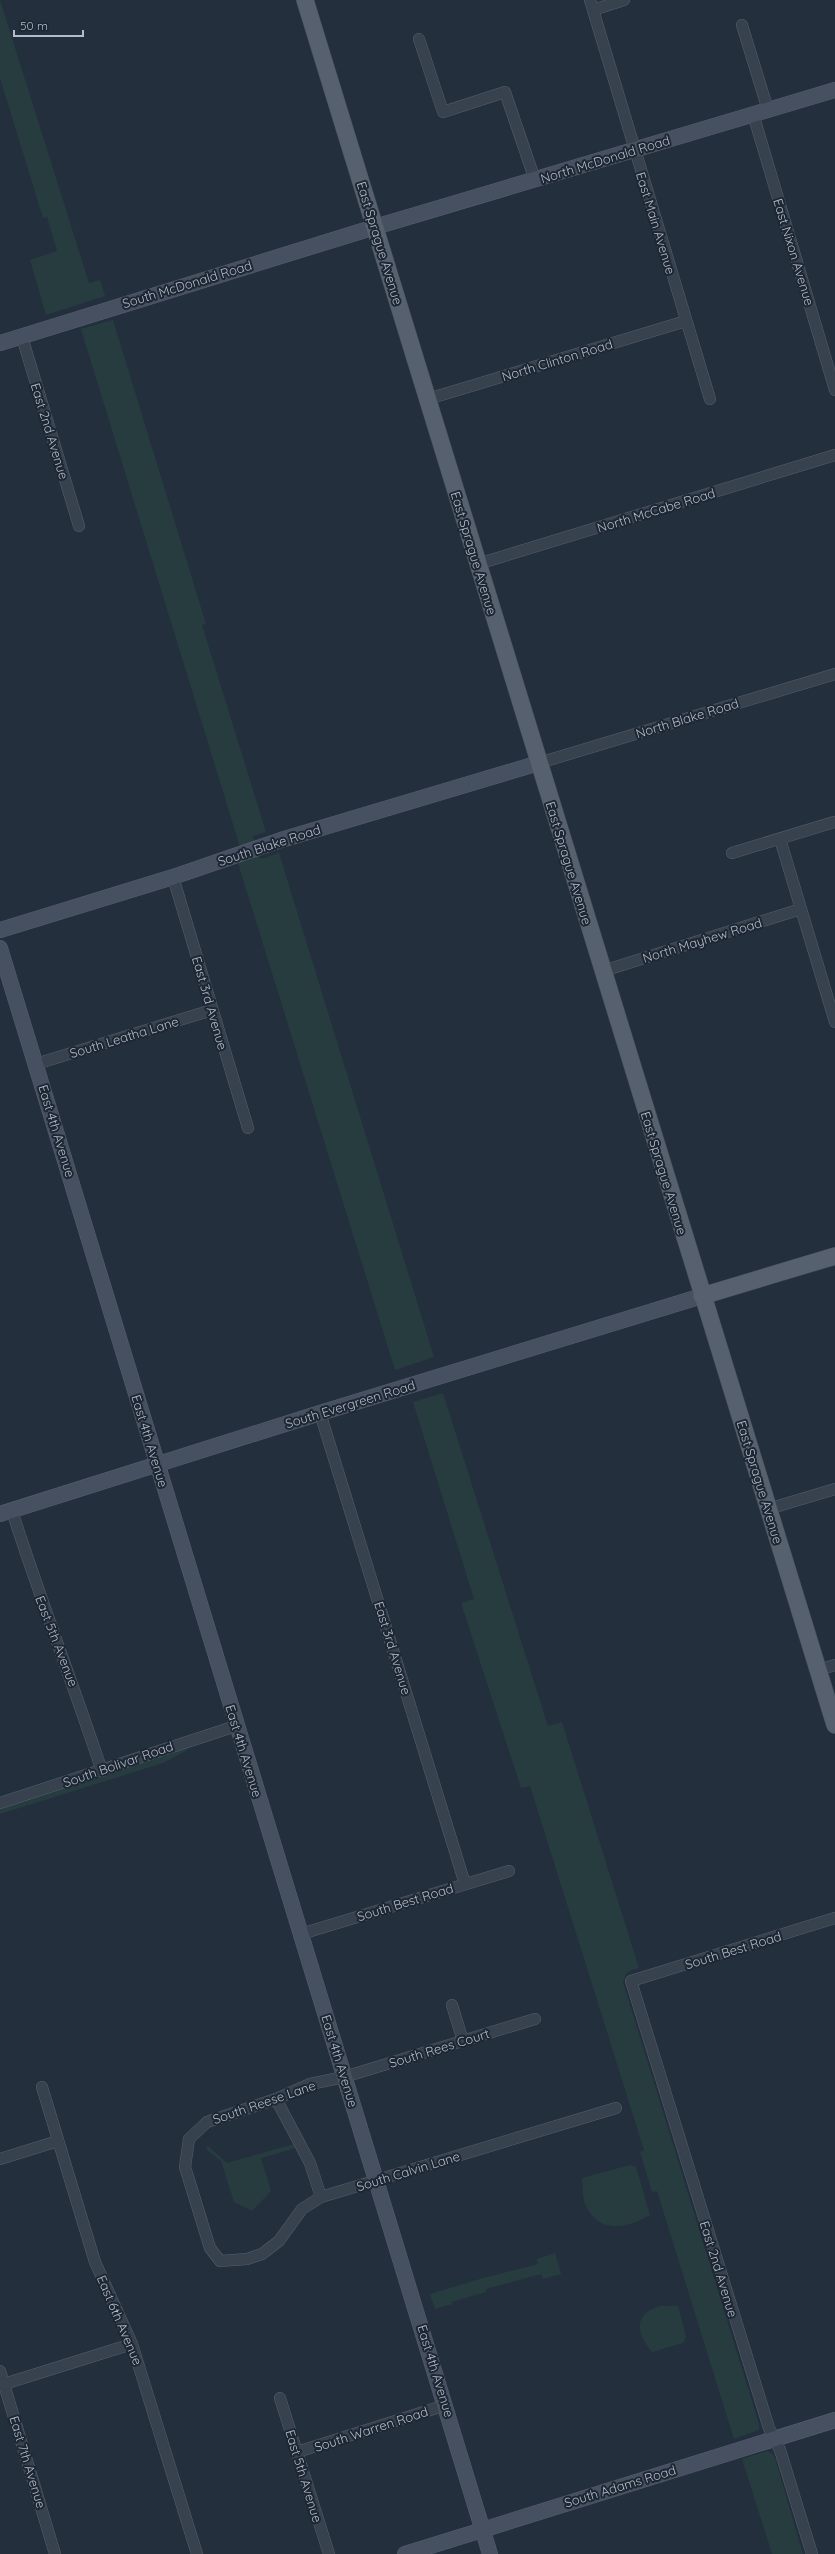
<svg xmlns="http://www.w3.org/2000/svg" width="835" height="2554" font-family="Quicksand,sans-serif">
<rect width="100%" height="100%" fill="#242f3e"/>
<!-- green -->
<g fill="#263c3f">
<polygon points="0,0 89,283 100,280 105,296 46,315 30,260 57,251 47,217 43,218 0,78"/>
<polygon points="113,320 206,624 202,625 266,832 253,836 255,842 240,847 81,329"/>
<polygon points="258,853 261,859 279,853 434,1357 395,1370 237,860"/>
<polygon points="443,1393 548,1726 562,1722 639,1968 627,1972 623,1982 759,2424 759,2430 734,2439 657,2191 652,2192 640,2152 644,2150 530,1786 521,1788 461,1603 474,1599 413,1402"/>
<polygon points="193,1743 184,1752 163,1763 0,1814 0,1807 123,1769"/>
<polygon points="294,2144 296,2148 261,2158 271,2191 252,2211 234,2202 221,2161 206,2149 208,2146 227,2163"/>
<path d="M630 2165 636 2167 650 2215C628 2228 600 2235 586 2206 582 2199 583 2187 582 2178Z"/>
<polygon points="555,2253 561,2274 543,2279 541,2274 486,2289 486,2292 451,2302 452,2304 435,2309 430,2294 483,2278 538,2264 537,2259"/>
<path d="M660 2306H678L686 2337 683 2343 652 2352C636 2333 633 2314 660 2306Z"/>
<polygon points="767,2451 774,2455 803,2554 772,2554 742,2459"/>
</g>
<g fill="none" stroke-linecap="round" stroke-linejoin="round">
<defs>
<g id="street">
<polyline points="590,0 710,399"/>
<polyline points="593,10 624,0"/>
<polyline points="742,25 768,110"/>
<polyline points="419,39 443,112 505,92 535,180"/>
<polyline points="753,114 835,390"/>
<polyline points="22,337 79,526"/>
<polyline points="428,399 686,321"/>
<polyline points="478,564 835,455"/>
<polyline points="539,763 835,674"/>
<polyline points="780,839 835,1022"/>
<polyline points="732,853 834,822"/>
<polyline points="173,877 248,1128"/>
<polyline points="603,971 801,909"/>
<polyline points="36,1064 212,1010"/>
<polyline points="320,1413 465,1884"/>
<polyline points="768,1509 835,1489"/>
<path d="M12 1511C40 1598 73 1684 102 1771"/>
<polyline points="818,1670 835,1665"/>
<polyline points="0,1803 236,1726"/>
<polyline points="301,1934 509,1871"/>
<polyline points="452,2005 463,2041"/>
<polyline points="535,2019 344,2077 310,2084 276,2099 207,2122 189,2139 185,2167 210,2248 220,2261 247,2259 262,2254 279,2241 302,2209 321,2197 616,2108"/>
<polyline points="42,2087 95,2262 132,2344 197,2554"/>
<polyline points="276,2099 310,2163 321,2197"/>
<polyline points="0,2159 58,2141"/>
<polyline points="0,2371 55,2554"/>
<polyline points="4,2384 132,2344"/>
<polyline points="280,2398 329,2554"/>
<polyline points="297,2452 446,2405"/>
<polyline points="812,2554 780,2450 769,2428 631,1981 835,1918"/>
</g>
<g id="secondary">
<polyline points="0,343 375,227 835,90"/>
<polyline points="0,930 173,877 281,840 539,763"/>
<polyline points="0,948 490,2554"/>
<polyline points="0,1514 320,1413 702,1296"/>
<polyline points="405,2554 835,2420"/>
</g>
<g id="primary">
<polyline points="305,0 835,1725"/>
<polyline points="702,1296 835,1256"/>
</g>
</defs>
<!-- street casing -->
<use href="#street" stroke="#565f6c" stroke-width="12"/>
<!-- secondary casing -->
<use href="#secondary" stroke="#565f6c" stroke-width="16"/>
<!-- primary casing -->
<use href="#primary" stroke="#414a57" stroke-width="18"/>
<!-- street -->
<use href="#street" stroke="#38414e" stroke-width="11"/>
<!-- secondary -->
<use href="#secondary" stroke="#465061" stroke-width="15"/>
<!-- primary -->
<use href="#primary" stroke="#56606e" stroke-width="17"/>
</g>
<g text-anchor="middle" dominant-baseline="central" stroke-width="4" stroke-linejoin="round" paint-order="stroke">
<!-- street labels -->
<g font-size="13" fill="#b4bcc9" stroke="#1d2633">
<text transform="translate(605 159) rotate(-17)">North McDonald Road</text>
<text transform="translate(656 223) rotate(73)">East Main Avenue</text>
<text transform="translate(380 243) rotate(73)">East Sprague Avenue</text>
<text transform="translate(794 252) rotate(73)">East Nixon Avenue</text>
<text transform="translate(187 284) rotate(-17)">South McDonald Road</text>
<text transform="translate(557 360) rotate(-17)">North Clinton Road</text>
<text transform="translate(50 431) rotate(73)">East 2nd Avenue</text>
<text transform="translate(656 510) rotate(-17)">North McCabe Road</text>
<text transform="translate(474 553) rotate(73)">East Sprague Avenue</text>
<text transform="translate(687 718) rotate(-17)">North Blake Road</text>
<text transform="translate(269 845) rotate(-18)">South Blake Road</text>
<text transform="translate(569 863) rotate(73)">East Sprague Avenue</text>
<text transform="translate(702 940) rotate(-17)">North Mayhew Road</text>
<text transform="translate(210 1003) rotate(74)">East 3rd Avenue</text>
<text transform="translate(124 1037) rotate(-17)">South Leatha Lane</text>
<text transform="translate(57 1131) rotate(73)">East 4th Avenue</text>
<text transform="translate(664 1173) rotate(73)">East Sprague Avenue</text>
<text transform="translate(350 1404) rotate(-17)">South Evergreen Road</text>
<text transform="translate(150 1441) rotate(73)">East 4th Avenue</text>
<text transform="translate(760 1482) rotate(73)">East Sprague Avenue</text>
<text transform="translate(57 1641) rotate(69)">East 5th Avenue</text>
<text transform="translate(393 1648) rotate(73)">East 3rd Avenue</text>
<text transform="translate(244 1751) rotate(73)">East 4th Avenue</text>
<text transform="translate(118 1764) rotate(-19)">South Bolivar Road</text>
<text transform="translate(405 1902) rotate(-17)">South Best Road</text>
<text transform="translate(733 1950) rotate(-17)">South Best Road</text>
<text transform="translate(439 2048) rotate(-17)">South Rees Court</text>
<text transform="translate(340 2061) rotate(73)">East 4th Avenue</text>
<text transform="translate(264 2102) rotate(-19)">South Reese Lane</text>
<text transform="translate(408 2171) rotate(-17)">South Calvin Lane</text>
<text transform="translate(719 2269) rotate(73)">East 2nd Avenue</text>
<text transform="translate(120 2320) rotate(67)">East 6th Avenue</text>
<text transform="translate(436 2371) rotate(73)">East 4th Avenue</text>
<text transform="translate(371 2429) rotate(-18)">South Warren Road</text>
<text transform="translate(28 2462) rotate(73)">East 7th Avenue</text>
<text transform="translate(304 2476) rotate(73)">East 5th Avenue</text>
<text transform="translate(620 2486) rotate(-17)">South Adams Road</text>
</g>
</g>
<!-- scale -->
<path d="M14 30v6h69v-6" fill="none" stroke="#b4bcc9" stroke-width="2"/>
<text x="20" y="30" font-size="12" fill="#b4bcc9" stroke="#1d2633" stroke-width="3" paint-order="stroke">50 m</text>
</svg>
